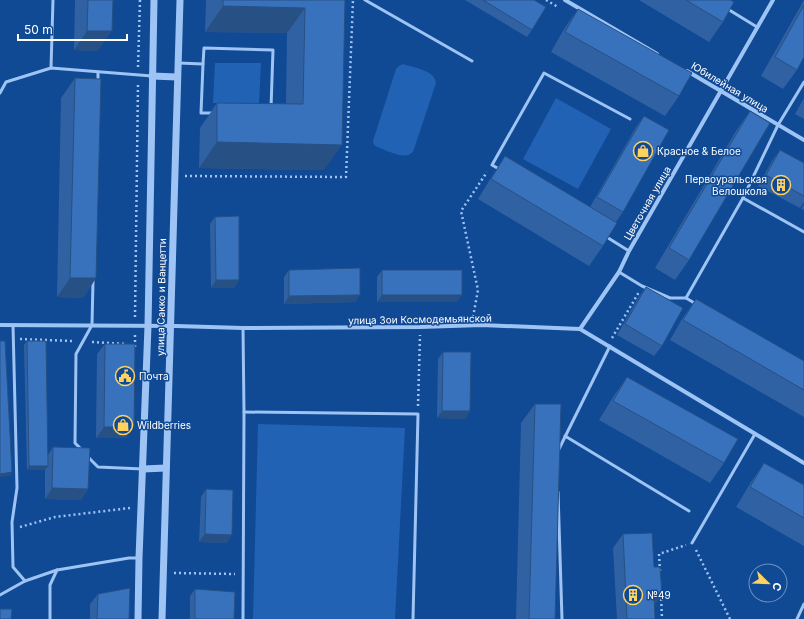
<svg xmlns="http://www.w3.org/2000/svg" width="804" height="619" font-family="Inter,sans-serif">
<rect width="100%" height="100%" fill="#104994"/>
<!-- green -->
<g fill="#2162b4">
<polygon points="215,63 261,63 259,104 213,103"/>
<path d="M403 64C414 68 435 70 436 83L413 152C404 161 387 150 377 147L374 145 373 141 396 69 399 66Z"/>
<polygon points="556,98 611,129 578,189 523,159"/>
<polygon points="258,424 405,428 395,619 253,619"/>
</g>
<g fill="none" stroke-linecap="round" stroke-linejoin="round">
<!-- path -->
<g stroke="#9dc4f4" stroke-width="2.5" stroke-dasharray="2 3" stroke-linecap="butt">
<polyline points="546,0 558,7"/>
<polyline points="138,67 140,0"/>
<polyline points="185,176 346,177 353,0"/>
<polyline points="135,317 138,82"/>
<polyline points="473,317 478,290 461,211 487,172"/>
<polyline points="612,338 639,292"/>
<polyline points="20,339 73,341"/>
<polyline points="92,342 127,344"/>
<polyline points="135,347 135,334"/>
<polyline points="418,406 420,335"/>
<polyline points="20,527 55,517 130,508"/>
<polyline points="696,550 730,619"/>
<polyline points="660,571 659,554 686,545"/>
<polyline points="174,573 235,574"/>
<polyline points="661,594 662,619"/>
</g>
<!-- service -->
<g stroke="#9dc4f4" stroke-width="3">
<polyline points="365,0 472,61"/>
<polyline points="726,8 757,27"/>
<polyline points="179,63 203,64 201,113 214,113"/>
<polyline points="203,64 204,48 273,50 271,108"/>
<polyline points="51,68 53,0"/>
<polyline points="98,81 98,72"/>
<polyline points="0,93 6,82 51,68 152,76"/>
<polyline points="499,169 492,165 544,73 630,119"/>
<polyline points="743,198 804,232"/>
<polyline points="605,236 629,251"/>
<polyline points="619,272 642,286 670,298 686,298"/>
<polyline points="696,304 686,298 743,198 778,125 804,82"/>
<polyline points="13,325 17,488 12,522 13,567 25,581 57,570"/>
<polyline points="243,328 244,412 243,619"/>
<polyline points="244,412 418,414 413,619"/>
<polyline points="565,436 689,511"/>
<polyline points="81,449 75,443 76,354 92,325 93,281"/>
<polyline points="558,451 610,346"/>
<polyline points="87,456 98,467 143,469"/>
<polyline points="558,492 562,619"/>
<polyline points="692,543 755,434"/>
<polyline points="0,595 25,581"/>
<polyline points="50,619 50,585 57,570 129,558 139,558"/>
<polyline points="797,619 804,604"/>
</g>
<!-- minor -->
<g stroke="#9dc4f4" stroke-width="4">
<polyline points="565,0 657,54"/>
<polyline points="687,71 804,140"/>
<polyline points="0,325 176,326 243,328 420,327 482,325 580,329 804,463"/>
<polyline points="580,329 619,272 629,251 773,0"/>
</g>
<!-- tertiary -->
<g stroke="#9dc4f4" stroke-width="7">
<polyline points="152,76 177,77"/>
<polyline points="143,469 166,468"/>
<polyline points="138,619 139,558 148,326 154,0"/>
<polyline points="162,619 180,0"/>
</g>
</g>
<!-- wall -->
<g fill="#3062a3">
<polygon points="75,0 113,0 98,51 74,50"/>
<polygon points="206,0 345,0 324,170 199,168 200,128 217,103 286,104 287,33 205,32"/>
<polygon points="465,0 534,0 532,30 527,37"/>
<polygon points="639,0 730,0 723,22 709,42"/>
<polygon points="804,0 804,57 797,70 783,89 761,76"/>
<polygon points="578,9 679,96 665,116 551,52 564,29"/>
<polygon points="75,78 96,278 83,298 57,297 61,98"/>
<polygon points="804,98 804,119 795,114"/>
<polygon points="750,111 689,260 675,280 655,268 736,131"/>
<polygon points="644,116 623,212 616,222 603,246 589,266 478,199 492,176 505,156 590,207 636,127"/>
<polygon points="780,150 804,163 804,202 800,208 758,186 772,161"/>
<polygon points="804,204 804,210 801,209"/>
<polygon points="215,217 239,280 234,288 211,288 210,224"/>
<polygon points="289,270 360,295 355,302 284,304 284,277"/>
<polygon points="382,270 457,302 377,302 377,277"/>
<polygon points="646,287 662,346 654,356 617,335 638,298"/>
<polygon points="696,299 804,361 804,417 670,340 682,319"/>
<polygon points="27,341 48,455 53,447 88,489 81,500 45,499 45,470 27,470 24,345"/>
<polygon points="105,344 126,438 96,438 97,354"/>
<polygon points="443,352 470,411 465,419 437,418 438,359"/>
<polygon points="627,377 724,463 710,483 599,420 613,397"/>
<polygon points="535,404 555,619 516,619 521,423"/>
<polygon points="764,463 804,485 804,546 736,507 751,482"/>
<polygon points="206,489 227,543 199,542 201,497"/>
<polygon points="623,534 654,606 655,619 617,619 613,548"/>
<polygon points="195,589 234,619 190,619 190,596"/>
<polygon points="98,594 129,619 90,619 90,604"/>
</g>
<!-- shaded-wall -->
<g fill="#275084">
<polygon points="223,6 305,8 287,33 205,32"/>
<polygon points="87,31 112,31 98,51 74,50"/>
<polygon points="217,142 342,145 324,170 199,168"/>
<polygon points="70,278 96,278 83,298 57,297"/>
<polygon points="216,280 239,280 234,288 211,288"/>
<polygon points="360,295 355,302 284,304 289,296"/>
<polygon points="382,295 462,295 457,302 377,302"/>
<polygon points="442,411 470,411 465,419 437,418"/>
<polygon points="104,427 134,427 126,438 96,438"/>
<polygon points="29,466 48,466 45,470 27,470"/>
<polygon points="12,472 10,476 0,477 0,474"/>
<polygon points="52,488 88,489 81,500 45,499"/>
<polygon points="205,534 232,535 227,543 199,542"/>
<polygon points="662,595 652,609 654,596"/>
</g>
<!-- building -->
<g fill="#3872bd" stroke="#275084">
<polygon points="88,0 113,0 112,31 87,31"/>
<polygon points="223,0 345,0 342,145 217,142 217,103 303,104 305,8 223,6"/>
<polygon points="483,0 534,0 546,7 532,30"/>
<polygon points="686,0 730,0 734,2 723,22"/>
<polygon points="804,5 804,57 797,70 775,57"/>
<polygon points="578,9 692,73 679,96 565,32"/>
<polygon points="75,78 101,79 96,278 70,278"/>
<polygon points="750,111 770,123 689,260 669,248"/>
<polygon points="644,116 669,130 623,212 597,197"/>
<polygon points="780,150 804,163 804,196 766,175"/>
<polygon points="505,156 617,223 603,246 491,179"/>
<polygon points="239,216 239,280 216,280 215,217"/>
<polygon points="360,268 360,295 289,296 289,270"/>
<rect x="382" y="270" width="80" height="25"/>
<polygon points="646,287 683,308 662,346 625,324"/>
<polygon points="696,299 804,361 804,390 683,320"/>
<polygon points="0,341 5,341 12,472 0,474"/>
<polygon points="27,341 46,341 48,466 29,466"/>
<polygon points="105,344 135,344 134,427 104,427"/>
<polygon points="443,352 471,352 470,411 442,411"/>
<polygon points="627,377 738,439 724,463 613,401"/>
<polygon points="535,404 561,404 555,619 529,619"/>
<polygon points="53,447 90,448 88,489 52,488"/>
<polygon points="764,463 804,485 804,518 750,487"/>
<polygon points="206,489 233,490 232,535 205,534"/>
<polygon points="652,533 654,567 660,567 662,595 654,596 655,619 627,619 623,534"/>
<polygon points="130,588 129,619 97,619 98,594"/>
<polygon points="195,589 235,592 234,619 195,619"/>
<polygon points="0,609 12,609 11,619 0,619"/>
</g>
<!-- icons -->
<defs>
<symbol id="shop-ring" viewBox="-11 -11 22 22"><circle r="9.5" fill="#104994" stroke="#ffd260" stroke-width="1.5"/><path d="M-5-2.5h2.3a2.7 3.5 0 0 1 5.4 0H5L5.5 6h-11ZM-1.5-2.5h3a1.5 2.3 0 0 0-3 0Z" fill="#ffd260"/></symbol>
<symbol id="building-ring" viewBox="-11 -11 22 22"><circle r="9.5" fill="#104994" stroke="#ffd260" stroke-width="1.5"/><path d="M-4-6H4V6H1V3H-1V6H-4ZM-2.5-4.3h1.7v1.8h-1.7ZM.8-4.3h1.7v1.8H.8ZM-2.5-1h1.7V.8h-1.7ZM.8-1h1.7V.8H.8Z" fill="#ffd260"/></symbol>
<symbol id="civic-ring" viewBox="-11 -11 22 22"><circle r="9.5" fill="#104994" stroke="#ffd260" stroke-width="1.5"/><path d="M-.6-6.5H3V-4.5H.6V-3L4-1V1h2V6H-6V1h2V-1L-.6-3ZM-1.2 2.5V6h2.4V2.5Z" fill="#ffd260"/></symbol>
</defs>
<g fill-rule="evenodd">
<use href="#shop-ring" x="632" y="140" width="22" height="22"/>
<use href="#building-ring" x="770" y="174" width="22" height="22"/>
<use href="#civic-ring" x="114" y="365" width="22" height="22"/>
<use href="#shop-ring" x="112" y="414" width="22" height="22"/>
<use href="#building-ring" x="622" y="584" width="22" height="22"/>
</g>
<g text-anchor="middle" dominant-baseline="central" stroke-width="3" stroke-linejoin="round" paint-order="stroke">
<!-- street labels -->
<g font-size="10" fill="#fff" stroke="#104994">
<text transform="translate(730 87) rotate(31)">Юбилейная улица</text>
<text transform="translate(647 203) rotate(-60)">Цветочная улица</text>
<text transform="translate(161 297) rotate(-89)">улица Сакко и Ванцетти</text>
<text transform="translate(420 319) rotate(-1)">улица Зои Космодемьянской</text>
</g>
<!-- poi labels -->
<g font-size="10" fill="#fff" stroke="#104994" text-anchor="start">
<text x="657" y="151">Красное &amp; Белое</text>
<text x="767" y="179" text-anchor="end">Первоуральская<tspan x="767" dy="12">Велошкола</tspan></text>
<text x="139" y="376">Почта</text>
<text x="137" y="425">Wildberries</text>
<text x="647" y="595">№49</text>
</g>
</g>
<!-- north arrow -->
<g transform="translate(768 583) rotate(113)"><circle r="19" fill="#104994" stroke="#7092bf"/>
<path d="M0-3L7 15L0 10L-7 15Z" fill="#ffd260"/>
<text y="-6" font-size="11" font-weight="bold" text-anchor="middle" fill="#ffffff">С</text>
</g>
<!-- scale -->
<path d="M18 34v6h109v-6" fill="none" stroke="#ffffff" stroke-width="2"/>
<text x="24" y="34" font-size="12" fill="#ffffff" stroke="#104994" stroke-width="3" paint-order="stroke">50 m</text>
</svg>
